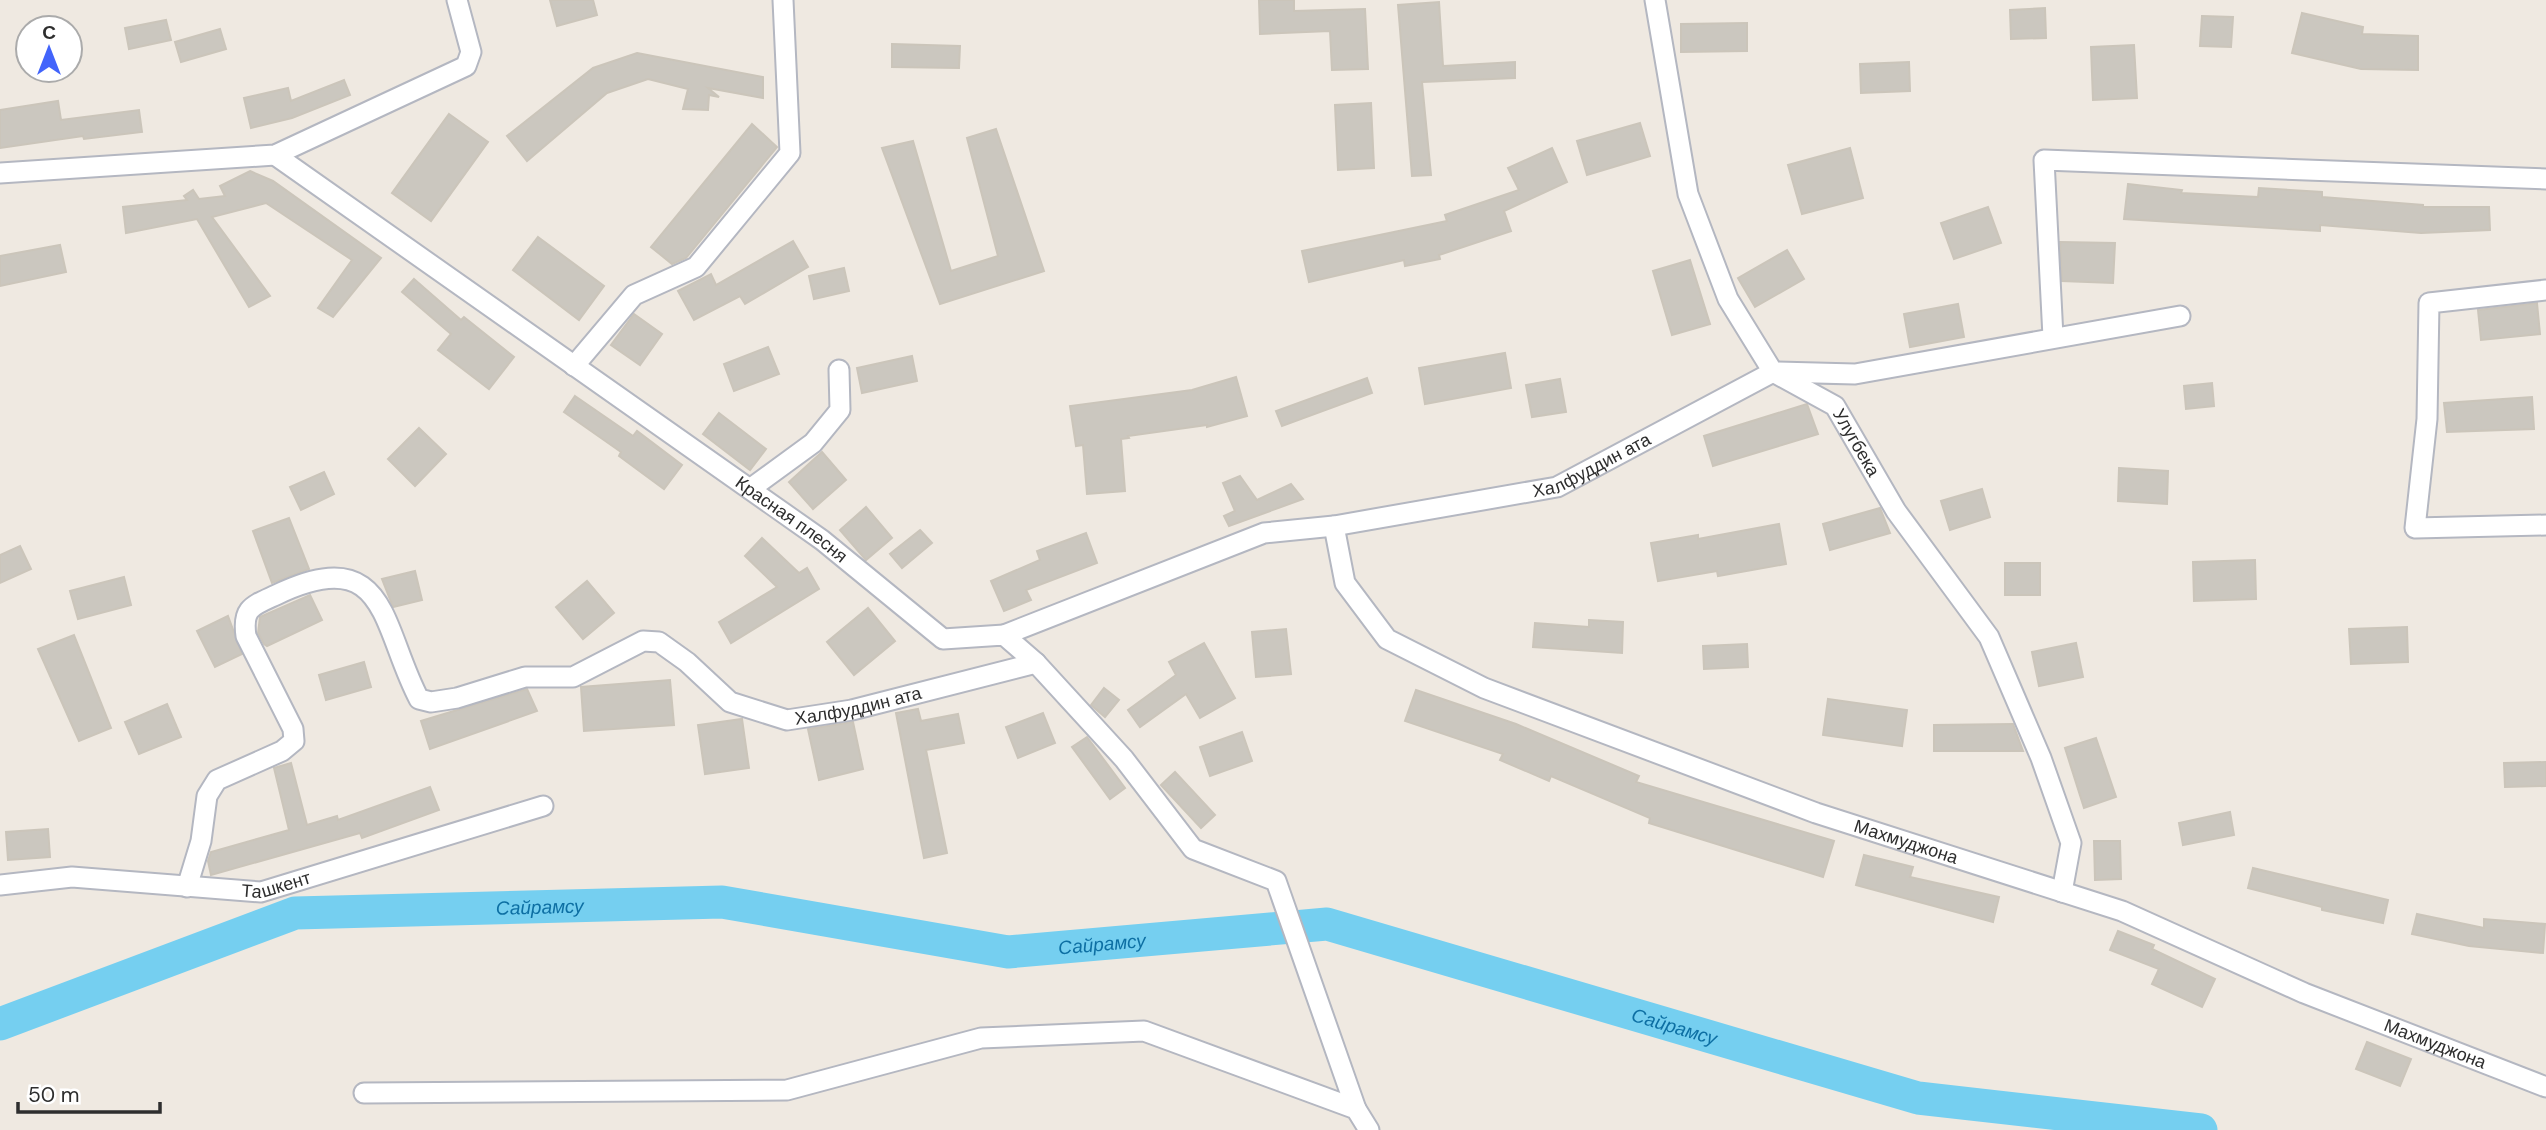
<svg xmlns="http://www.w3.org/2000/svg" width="2546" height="1130" font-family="'DM Sans',sans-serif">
<rect width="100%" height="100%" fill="#efe9e1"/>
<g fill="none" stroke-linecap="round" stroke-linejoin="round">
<!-- river -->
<path stroke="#75cff0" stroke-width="33" id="s1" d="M0 1024 295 913 722 902 1008 952 1327 924 1918 1098 2201 1130"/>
</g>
<!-- building -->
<g fill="#cbc7bf" stroke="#cbc5ba" stroke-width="2">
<polygon points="550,0 593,0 597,15 557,26"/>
<polygon points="1259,0 1294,0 1294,11 1365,9 1368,69 1332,70 1330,31 1260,34"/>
<polygon points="1439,2 1443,66 1515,62 1515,78 1422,82 1431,175 1412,176 1398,5"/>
<polygon points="2045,8 2046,38 2011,39 2010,10"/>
<polygon points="2302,13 2363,27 2362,34 2418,36 2418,70 2361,69 2292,53"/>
<polygon points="2202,16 2233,17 2231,47 2200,46"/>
<polygon points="166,20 171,40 129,49 125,28"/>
<polygon points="1747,23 1747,51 1681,52 1681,24"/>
<polygon points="220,29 226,49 181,62 175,42"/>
<polygon points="892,44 960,46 959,68 892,67"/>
<polygon points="2134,45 2137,98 2093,100 2091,47"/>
<polygon points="637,53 763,77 763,98 708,88 719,97 709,95 708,110 683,109 688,89 648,79 607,93 527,161 507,136 593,68"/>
<polygon points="1909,62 1910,91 1861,93 1860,64"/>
<polygon points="344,80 350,95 292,118 251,128 244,98 288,88 291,101"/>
<polygon points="58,101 61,120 139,110 142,132 84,139 83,136 0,148 0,110"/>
<polygon points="1371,103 1374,168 1338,170 1335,105"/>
<polygon points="449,114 488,142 431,221 392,193"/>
<polygon points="1640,123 1650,156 1587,175 1577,141"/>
<polygon points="752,124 777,147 686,258 672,264 651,247"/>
<polygon points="996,129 1044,271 940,304 882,148 913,141 951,271 998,256 967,138"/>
<polygon points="1552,148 1567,182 1504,211 1511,231 1439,255 1440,259 1405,266 1404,260 1309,282 1302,251 1447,221 1445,215 1519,190 1508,168"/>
<polygon points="1850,148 1863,198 1802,214 1788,165"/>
<polygon points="250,171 273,181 381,258 333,317 318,308 352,260 266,203 212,217 270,296 249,307 197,219 126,233 123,207 187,200 184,196 193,190 199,199 225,196 220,186"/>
<polygon points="2128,184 2182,190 2181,193 2258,197 2259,188 2322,192 2322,197 2423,205 2423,207 2489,207 2490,230 2421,233 2320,225 2320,231 2124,219"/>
<polygon points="1988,207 2001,243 1954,259 1941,223"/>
<polygon points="538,237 604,286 579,320 513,270"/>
<polygon points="793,241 808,267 745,304 740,296 694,320 678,291 711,274 716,285"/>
<polygon points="2060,242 2115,243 2113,283 2062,281"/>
<polygon points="60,245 66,272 0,286 0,256"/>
<polygon points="1787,250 1804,279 1755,307 1738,278"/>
<polygon points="1690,260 1710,324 1672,335 1653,271"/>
<polygon points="844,268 849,291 814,299 809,276"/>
<polygon points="414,279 461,320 464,317 514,357 489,389 438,350 451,334 402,292"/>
<polygon points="2537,303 2540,334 2481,340 2478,310"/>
<polygon points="1958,304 1964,337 1910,347 1904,314"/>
<polygon points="634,314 662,334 640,365 611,345"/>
<polygon points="768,347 779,374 734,391 724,364"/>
<polygon points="1505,353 1511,388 1425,404 1419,368"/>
<polygon points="912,356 917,381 862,393 857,368"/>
<polygon points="1236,377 1247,416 1207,427 1207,425 1128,436 1129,438 1121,439 1125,491 1087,494 1083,445 1076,446 1070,406 1192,390"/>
<polygon points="1367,378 1372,393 1282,426 1276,411"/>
<polygon points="1560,379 1566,412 1532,417 1526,385"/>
<polygon points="2212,383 2214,406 2186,409 2184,386"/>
<polygon points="575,396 633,436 637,431 682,465 664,489 619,456 621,452 564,412"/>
<polygon points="2532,397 2534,429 2447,432 2444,403"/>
<polygon points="1807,404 1818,434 1713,466 1704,436"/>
<polygon points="719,413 766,449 750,470 703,434"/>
<polygon points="419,428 446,454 415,486 388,459"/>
<polygon points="822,452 846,480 813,509 789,482"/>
<polygon points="2119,468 2168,471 2167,504 2118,501"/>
<polygon points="324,472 334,494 301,510 290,487"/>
<polygon points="1240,476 1257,500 1291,484 1303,499 1229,526 1224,516 1235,511 1223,483"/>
<polygon points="1982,489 1990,517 1950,530 1941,501"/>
<polygon points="866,507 892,538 866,560 840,530"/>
<polygon points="1880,508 1890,533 1830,550 1823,524"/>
<polygon points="289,518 309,569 272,583 253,531"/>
<polygon points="1779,524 1786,564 1718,576 1717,571 1658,581 1651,543 1698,535 1698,539"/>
<polygon points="920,530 932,543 902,568 890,554"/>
<polygon points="1086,533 1097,563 1026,590 1031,600 1004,611 991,581 1040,560 1037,551"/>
<polygon points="762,538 799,573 807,568 819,589 731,643 719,622 777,587 745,556"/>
<polygon points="20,546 31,569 0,583 0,555"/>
<polygon points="2255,560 2256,599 2194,601 2193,562"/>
<rect x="2005" y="563" width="35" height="32"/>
<polygon points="415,571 422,600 393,607 382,579"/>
<polygon points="124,577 131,605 78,619 70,591"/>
<polygon points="587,581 614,613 583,639 556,607"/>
<polygon points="310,595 322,620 267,646 264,644 258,633 260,617"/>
<polygon points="868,608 895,641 854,675 827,642"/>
<polygon points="228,616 242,654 215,667 197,631"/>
<polygon points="1589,620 1623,622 1622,653 1533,647 1535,623 1589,627"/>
<polygon points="2407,627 2408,662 2351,664 2349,629"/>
<polygon points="1286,629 1291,674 1256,677 1252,632"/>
<polygon points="74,635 111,728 79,741 38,649"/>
<polygon points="1204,643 1235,698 1200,718 1186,694 1140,727 1128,710 1176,675 1169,662"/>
<polygon points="2076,643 2083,677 2039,686 2032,652"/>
<polygon points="1747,644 1748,667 1704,669 1703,646"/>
<polygon points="364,662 371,687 326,700 319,675"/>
<polygon points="670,680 674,725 584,731 581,687"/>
<polygon points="1104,688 1119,700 1105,717 1091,705"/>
<polygon points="527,689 537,711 430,749 421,721"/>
<polygon points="1416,690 1516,724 1639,776 1636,782 1834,841 1823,877 1649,823 1650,818 1551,776 1549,781 1500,760 1503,754 1405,721"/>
<polygon points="1828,699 1907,710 1902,746 1823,735"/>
<polygon points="167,704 181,737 139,754 125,722"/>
<polygon points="918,709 921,721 958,714 964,743 926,750 947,853 924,858 896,713"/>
<polygon points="1043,713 1055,743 1018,758 1006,727"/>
<polygon points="742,719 749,768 705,774 698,725"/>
<polygon points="853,722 863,769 819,780 808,729"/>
<polygon points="2013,724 2023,751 1934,751 1934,725"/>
<polygon points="1242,732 1252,761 1210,776 1200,747"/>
<polygon points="1087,737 1125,788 1110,799 1072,747"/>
<polygon points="2096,738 2116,797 2084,808 2065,748"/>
<polygon points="2546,762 2546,786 2505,787 2504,763"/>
<polygon points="291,763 307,825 337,816 338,820 430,787 439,810 362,838 360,833 211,875 208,861 211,852 289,830 274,768"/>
<polygon points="1175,772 1215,815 1201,828 1161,785"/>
<polygon points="2230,812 2234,835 2183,845 2179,823"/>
<polygon points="48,829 50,857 8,860 6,832"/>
<polygon points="2094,841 2120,841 2121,879 2095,880"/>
<polygon points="1864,855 1913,867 1910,877 1999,897 1993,922 1856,885"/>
<polygon points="2253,868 2388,900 2383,923 2322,910 2322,907 2248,888"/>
<polygon points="2417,914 2484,928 2484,919 2545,924 2543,953 2469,946 2412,934"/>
<polygon points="2118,931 2154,945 2152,949 2215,979 2202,1007 2152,984 2159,969 2110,950"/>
<polygon points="2367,1042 2411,1059 2400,1086 2356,1069"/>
</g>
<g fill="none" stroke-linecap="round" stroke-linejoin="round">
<defs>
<g id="minor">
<path id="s2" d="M1655 0 1688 194 1728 299 1773 372 1835 406 1896 511 1989 637 2041 758 2071 843 2062 892"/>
<path id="s3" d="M275 155 822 540 943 639 1004 635 1036 663 1124 759 1193 849 1276 881 1356 1109"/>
<polyline points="0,173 275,155 466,66 471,52 457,0"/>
<polyline points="2546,290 2429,303 2427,419 2415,528 2546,525"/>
<polyline points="2053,337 2044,160 2546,179"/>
<polyline points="574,366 634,295 696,267 790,153 783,0"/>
<polyline points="750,489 813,443 840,410 839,370"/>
<path id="s4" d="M1334 526 1345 583 1387 639 1484 688 1816 813 2122 911 2304 993 2546 1087"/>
<path id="s5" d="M1004 635 1264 533 1334 526 1557 487 1773 372 1855 374 2180 316"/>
<path id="s6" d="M0 885 72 877 261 892 543 806"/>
<path id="s7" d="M187 887 201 841 207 796 217 780 282 751 294 741 293 729 246 636C242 608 252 606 276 595 388 541 381 627 419 699L431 702 457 698 525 677H573L643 641 659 642 687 662 730 702 787 720 852 710 1036 663"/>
<polyline points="364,1093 787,1090 981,1038 1144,1031 1356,1109 1369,1130"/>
</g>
</defs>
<!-- minor casing -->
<use href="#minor" stroke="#b4b7c1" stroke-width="23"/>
<!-- minor -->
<use href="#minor" stroke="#fff" stroke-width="19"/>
</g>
<g text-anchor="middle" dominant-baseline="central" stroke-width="5" stroke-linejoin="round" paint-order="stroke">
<!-- street labels -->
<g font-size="18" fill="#2e2e2e" stroke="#fff">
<text stroke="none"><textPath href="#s2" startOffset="508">Улугбека</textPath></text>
<text stroke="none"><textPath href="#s5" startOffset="616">Халфуддин ата</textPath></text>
<text stroke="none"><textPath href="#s3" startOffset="632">Красная плесня</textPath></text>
<text stroke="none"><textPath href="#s7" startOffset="1069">Халфуддин ата</textPath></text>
<text stroke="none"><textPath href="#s4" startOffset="686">Махмуджона</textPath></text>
<text stroke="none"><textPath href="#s6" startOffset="278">Ташкент</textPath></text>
<text stroke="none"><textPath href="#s4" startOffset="1253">Махмуджона</textPath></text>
</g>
<!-- water labels -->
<g font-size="19" font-style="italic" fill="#0d6fa3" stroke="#fff">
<text stroke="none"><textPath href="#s1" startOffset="560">Сайрамсу</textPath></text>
<text stroke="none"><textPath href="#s1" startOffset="1127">Сайрамсу</textPath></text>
<text stroke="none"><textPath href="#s1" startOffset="1715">Сайрамсу</textPath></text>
</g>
</g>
<!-- north arrow -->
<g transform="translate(49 49)"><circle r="33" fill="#ffffff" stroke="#ababab" stroke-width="2"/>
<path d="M0-5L12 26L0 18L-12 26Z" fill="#4264fb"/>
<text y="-10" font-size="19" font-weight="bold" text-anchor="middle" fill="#2e2e2e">С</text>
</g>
<!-- scale -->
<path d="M18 1102v10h142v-10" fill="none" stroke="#2e2e2e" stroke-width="3.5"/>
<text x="28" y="1102" font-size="21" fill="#2e2e2e" stroke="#ffffff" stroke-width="5" paint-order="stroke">50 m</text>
</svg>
